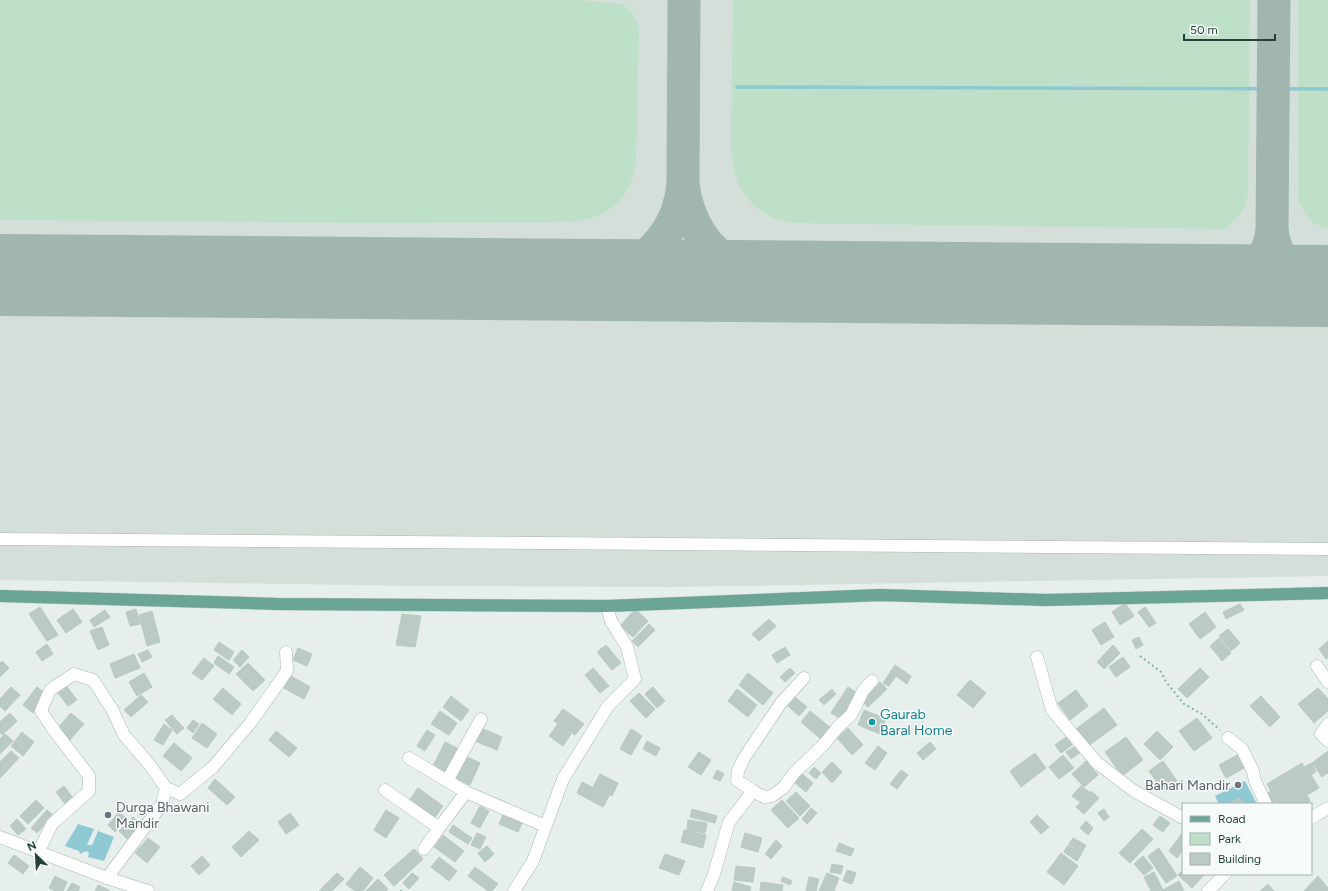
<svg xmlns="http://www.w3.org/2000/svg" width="1328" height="891" font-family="Figtree,sans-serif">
<rect width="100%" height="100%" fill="#e6efeb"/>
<!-- built -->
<polygon fill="#d4dfda" points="0,0 1328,0 1328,576 671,587 424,586 0,580"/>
<!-- green -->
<g fill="#bfe0c8">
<path d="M0 0H580L622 4C632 11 637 18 639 29L636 163C630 200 609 218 572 222L375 223 0 220Z"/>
<path d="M733 0H1250L1248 194C1245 209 1237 219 1225 229L791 223 773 218 753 205 738 184 734 171 731 148Z"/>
<path d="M1298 0H1328V228C1312 227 1303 213 1298 199Z"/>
</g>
<!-- water -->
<g fill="#8ec9d4">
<polygon points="1245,781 1257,804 1242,804 1240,798 1232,802 1233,804 1219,804 1215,796"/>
<polygon points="78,824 94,829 87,845 92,845 98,831 114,837 104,861 88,857 89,853 86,851 80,854 79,851 65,846"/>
</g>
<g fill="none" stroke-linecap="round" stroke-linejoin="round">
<!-- stream -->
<polyline stroke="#8ec9d4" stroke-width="3.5" points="737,87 1328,89"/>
<!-- taxiway -->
<g stroke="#a2b6b0" stroke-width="33">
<path d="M684 0 683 185C688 221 706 253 741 269 753 275 766 278 779 281"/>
<path d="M1274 0 1272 231C1277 265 1296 278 1328 285"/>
<path d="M582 279C594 277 607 276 618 272 645 261 667 239 677 212 680 203 682 194 683 185"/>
<path d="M1208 285C1217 283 1227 282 1236 279 1257 272 1269 252 1272 231"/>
</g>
<!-- runway -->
<polyline stroke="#a2b6b0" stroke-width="82" points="0,275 1328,286"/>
</g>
<!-- building -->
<g fill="#bbcac4" stroke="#b8c9c2">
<polygon points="1125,603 1134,616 1120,625 1112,612"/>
<polygon points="1240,604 1244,610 1226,619 1223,612"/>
<polygon points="40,607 58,635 47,641 29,614"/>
<polygon points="1145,607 1156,623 1149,627 1138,612"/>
<polygon points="73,609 82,622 66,633 57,620"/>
<polygon points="136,609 140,624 130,626 126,612"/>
<polygon points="635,609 648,621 633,637 620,626"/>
<polygon points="105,610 110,617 94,627 90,620"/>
<polygon points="152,611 160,642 147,646 139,615"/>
<polygon points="1205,612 1216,627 1200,639 1189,624"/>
<polygon points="402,614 421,616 415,647 396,645"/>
<polygon points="769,619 776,626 759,641 752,634"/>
<polygon points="1105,622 1114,637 1101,645 1092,630"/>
<polygon points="649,624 655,630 638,647 632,641"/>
<polygon points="102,627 109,645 98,650 90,631"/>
<polygon points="1228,629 1240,643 1231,651 1219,636"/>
<polygon points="1139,637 1143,645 1136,649 1132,640"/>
<polygon points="1219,638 1231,653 1222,661 1210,646"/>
<polygon points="1328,641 1328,658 1326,659 1319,649"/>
<polygon points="219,642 234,652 229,660 214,650"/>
<polygon points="47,644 53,654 42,661 36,652"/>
<polygon points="606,645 621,663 612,670 597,652"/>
<polygon points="1113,645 1120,653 1104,669 1097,662"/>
<polygon points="785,647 790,655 777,663 772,655"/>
<polygon points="298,648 312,654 307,666 293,660"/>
<polygon points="148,650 152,657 142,662 138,654"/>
<polygon points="242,650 249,657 240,667 233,660"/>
<polygon points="134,654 140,668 115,678 110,664"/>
<polygon points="218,656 234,667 229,674 214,663"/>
<polygon points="1123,657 1130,667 1116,677 1109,667"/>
<polygon points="204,658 214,666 202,680 192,673"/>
<polygon points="2,661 9,668 0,677 0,663"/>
<polygon points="248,663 265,680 253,691 236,674"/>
<polygon points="895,665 911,676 907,684 896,676 889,686 883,683"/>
<polygon points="593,668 609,686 600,693 585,675"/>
<polygon points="790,668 795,673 785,682 780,677"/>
<polygon points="1200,668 1209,677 1187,698 1178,689"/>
<polygon points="144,673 152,687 137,696 129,682"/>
<polygon points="748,673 773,693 763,705 739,685"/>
<polygon points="291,676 310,687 304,699 284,688"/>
<polygon points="970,680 986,693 973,708 957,695"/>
<polygon points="880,682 887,689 868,707 861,700"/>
<polygon points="11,687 20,695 5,711 0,706 0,699"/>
<polygon points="37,687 47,695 33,713 23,705"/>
<polygon points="67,687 77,700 68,706 58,693"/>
<polygon points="653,687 665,701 657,708 645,694"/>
<polygon points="848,687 857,693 841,719 831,713"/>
<polygon points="223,688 241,704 232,715 213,699"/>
<polygon points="1318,688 1328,699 1328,711 1314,723 1298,704"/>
<polygon points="737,689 757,705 748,717 728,701"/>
<polygon points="832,689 836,694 824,705 819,700"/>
<polygon points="1076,690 1088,706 1070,720 1058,703"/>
<polygon points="639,693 655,709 646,718 630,701"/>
<polygon points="141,695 148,702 131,717 124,710"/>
<polygon points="451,696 469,710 461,721 443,707"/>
<polygon points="1261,696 1280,717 1270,727 1250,706"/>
<polygon points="795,697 807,707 799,716 788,706"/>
<polygon points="1104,708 1117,725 1088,746 1076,729"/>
<polygon points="563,709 584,724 575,735 554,721"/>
<polygon points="864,710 886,719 880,734 858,725"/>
<polygon points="440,711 457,723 449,735 431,724"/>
<polygon points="810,711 831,728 821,739 801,722"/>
<polygon points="10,713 17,721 2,735 0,732 0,722"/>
<polygon points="71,713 84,724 68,742 55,731"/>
<polygon points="172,715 184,728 177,734 165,720"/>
<polygon points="1197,718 1212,738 1194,751 1179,731"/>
<polygon points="193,720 199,724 193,733 187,728"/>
<polygon points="202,723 217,734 207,748 192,738"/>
<polygon points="164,724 172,730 163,745 154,740"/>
<polygon points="558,724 571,734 563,746 549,736"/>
<polygon points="481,728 502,737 497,750 475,741"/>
<polygon points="848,728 863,745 852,755 837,738"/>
<polygon points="631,729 642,736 631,755 620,749"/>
<polygon points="427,730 435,735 425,751 417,746"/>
<polygon points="276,731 297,748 289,757 269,740"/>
<polygon points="1157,731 1173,747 1160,760 1144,744"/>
<polygon points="22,732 34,742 23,756 11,746"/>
<polygon points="5,734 13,741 0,754 0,739"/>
<polygon points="1066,737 1072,745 1061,753 1055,745"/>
<polygon points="1126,737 1143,760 1122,776 1105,752"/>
<polygon points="647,741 660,748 656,756 643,749"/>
<polygon points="445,742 459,749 445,774 432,768"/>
<polygon points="930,742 936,749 923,760 917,753"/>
<polygon points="174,743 192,758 181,771 163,756"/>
<polygon points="1077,745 1082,751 1071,759 1066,752"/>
<polygon points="878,746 887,753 875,770 865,763"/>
<polygon points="11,751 19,758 0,778 0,762"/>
<polygon points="1328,751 1328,774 1327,773 1322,777 1312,763"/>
<polygon points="699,752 711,760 701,775 688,767"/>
<polygon points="1035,753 1046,768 1021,787 1010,771"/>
<polygon points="1063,755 1074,768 1059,779 1049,767"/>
<polygon points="1237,755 1244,768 1226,778 1219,765"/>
<polygon points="467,757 480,763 470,785 456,779"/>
<polygon points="1086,761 1098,775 1084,787 1072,774"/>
<polygon points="1163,761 1177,781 1163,791 1149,771"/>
<polygon points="832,762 842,772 832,783 822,772"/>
<polygon points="1302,763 1304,767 1311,763 1316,772 1311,775 1319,788 1307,795 1310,801 1305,804 1298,804 1297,803 1294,804 1279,804 1277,801 1271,804 1266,794 1271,791 1267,784"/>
<polygon points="814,767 821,773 816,779 809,773"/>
<polygon points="717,770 724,774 720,781 713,778"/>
<polygon points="901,770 908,775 897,789 890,784"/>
<polygon points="801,773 813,783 806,792 794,782"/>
<polygon points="600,774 618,783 612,796 593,787"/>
<polygon points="215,779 235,797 227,805 208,788"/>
<polygon points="582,782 609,796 603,807 577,793"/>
<polygon points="64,786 73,798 65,804 56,792"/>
<polygon points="1081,786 1089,792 1080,802 1072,796"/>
<polygon points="418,788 443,806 433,820 408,802"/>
<polygon points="1091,791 1099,798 1084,814 1076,807"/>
<polygon points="796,792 810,806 800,816 786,801"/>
<polygon points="1240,798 1242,804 1233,804 1232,802"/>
<polygon points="36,800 44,808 28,824 20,816"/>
<polygon points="782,800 799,818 788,828 771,810"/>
<polygon points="480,806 489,811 480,828 471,823"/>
<polygon points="811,808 817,813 807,824 802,819"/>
<polygon points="692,809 717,816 715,823 690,817"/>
<polygon points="1104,809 1109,817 1104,821 1098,813"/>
<polygon points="47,810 53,815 37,833 31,828"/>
<polygon points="386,810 399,818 386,838 374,830"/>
<polygon points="119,812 126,818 115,832 108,825"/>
<polygon points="290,813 299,825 286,834 278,822"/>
<polygon points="503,815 522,823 518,832 499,824"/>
<polygon points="1037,815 1049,827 1041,834 1030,822"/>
<polygon points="1160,816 1170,823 1163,832 1153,825"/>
<polygon points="133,817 141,824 127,839 119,831"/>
<polygon points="17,819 26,829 18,835 10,826"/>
<polygon points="688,820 707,823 705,833 687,830"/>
<polygon points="1086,821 1093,828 1088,835 1080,828"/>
<polygon points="453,825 472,838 468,844 449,832"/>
<polygon points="1142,829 1153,839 1130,863 1119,853"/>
<polygon points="684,830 706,835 703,848 681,842"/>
<polygon points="249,831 259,840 241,857 232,847"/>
<polygon points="1183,832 1183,850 1177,858 1169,851"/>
<polygon points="477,833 486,837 480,849 471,845"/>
<polygon points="745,833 762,838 758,852 741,847"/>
<polygon points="443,835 464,851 455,862 434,847"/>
<polygon points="148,838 160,847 147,863 135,853"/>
<polygon points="1073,838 1086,845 1082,852 1069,844"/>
<polygon points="776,840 782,846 771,859 765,854"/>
<polygon points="839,843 854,849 851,856 836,851"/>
<polygon points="1068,845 1082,853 1077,861 1064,852"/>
<polygon points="487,846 494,854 485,862 478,853"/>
<polygon points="1159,848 1177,876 1166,883 1148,856"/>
<polygon points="414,849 423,859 394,886 384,875"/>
<polygon points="1061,853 1078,866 1064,885 1047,872"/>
<polygon points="665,854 685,861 679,875 659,868"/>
<polygon points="14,855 29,866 23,874 8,863"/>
<polygon points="202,856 210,865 199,875 191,866"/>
<polygon points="1143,856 1153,868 1144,875 1134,864"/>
<polygon points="439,857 457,871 449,881 431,867"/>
<polygon points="832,864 843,866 841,874 830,872"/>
<polygon points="736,866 755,868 753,882 734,880"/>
<polygon points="360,867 373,878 363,891 355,891 346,884"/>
<polygon points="475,867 498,884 492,891 488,891 468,876"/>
<polygon points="847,870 856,873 852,884 843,881"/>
<polygon points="1183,870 1183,874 1205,874 1192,888 1178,875"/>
<polygon points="1154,872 1163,890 1179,881 1184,891 1151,891 1144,877"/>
<polygon points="337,873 344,879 332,891 319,891"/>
<polygon points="412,873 419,878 409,889 403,883"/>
<polygon points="827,873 839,878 834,891 819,891"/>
<polygon points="55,876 67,882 63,891 55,891 49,888"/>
<polygon points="1318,876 1328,888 1328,891 1304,891"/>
<polygon points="783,877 792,881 790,885 781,881"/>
<polygon points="809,877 819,879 816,891 806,891"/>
<polygon points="378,879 388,889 386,891 366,891"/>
<polygon points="734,882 751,887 750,891 732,891"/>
<polygon points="761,882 783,885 782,891 760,891"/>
<polygon points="72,883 80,887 78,891 67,891"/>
<polygon points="1268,884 1274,891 1260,891"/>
<polygon points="98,885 109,890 109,891 95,891"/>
</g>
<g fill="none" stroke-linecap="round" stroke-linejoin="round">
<defs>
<g id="minor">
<polyline points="0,539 1328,549"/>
<polyline points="1037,657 1052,710 1097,763 1134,791 1183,818"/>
<polyline points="1317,666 1328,682"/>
<polyline points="804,678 781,703 744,758 738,771 737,780 753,791 764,797 772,796 784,787 795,772 809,759 825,743 838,727 851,715 863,691 872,681"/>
<polyline points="1328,724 1321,734 1328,741"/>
<polyline points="1228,738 1242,749 1253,771 1255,781 1266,804"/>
<polyline points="409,758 466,792 545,826"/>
<polyline points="447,781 481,719"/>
<polyline points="166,788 180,794 213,767 251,722 287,671 286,652"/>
<polyline points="385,790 439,828 424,849"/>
<polyline points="1311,818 1328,808"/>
<polyline points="439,828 466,792"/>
<polyline points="0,837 107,878 148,891"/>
<polyline points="38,853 52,824 89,791 89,776 53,729 41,711 50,690 74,674 93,680 112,709 124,735 149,764 166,788 162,804 107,878"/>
<polyline points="514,891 533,861 563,779 608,706 635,679 627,647 611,621 607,606"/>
<polyline points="707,891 714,874 729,822 753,791"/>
<polyline points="1208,891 1225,874"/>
</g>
<polyline id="major" points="0,596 279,604 607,606 880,595 1046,600 1328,593"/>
</defs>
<!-- minor casing -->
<use href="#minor" stroke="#a8b8b2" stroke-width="13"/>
<!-- major casing -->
<use href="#major" stroke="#c2cac8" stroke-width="13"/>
<!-- path -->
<g stroke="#86b3a5" stroke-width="2" stroke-dasharray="2 3" stroke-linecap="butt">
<polyline points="1140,656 1161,672 1166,682 1184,704 1202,714 1220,730"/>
<polyline points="401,890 401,891"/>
</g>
<!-- minor -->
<use href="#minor" stroke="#fff" stroke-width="12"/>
<!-- major -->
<use href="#major" stroke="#6aa596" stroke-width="12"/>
</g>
<!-- markers -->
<circle fill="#0f9aa8" stroke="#f7fbf9" stroke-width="1.5" cx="872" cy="722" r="4"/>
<g fill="#6b7280" stroke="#f7fbf9" stroke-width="1.5">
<circle cx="1238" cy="785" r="4"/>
<circle cx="108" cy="815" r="4"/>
</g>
<g text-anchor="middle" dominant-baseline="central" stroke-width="3" stroke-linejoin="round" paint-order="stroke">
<!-- culture labels -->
<g font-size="14" fill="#0d838f" stroke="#f7fbf9" text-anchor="start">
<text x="880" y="714">Gaurab<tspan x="880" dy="16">Baral Home</tspan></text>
</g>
<!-- worship labels -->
<g font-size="14" fill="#5b616d" stroke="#f7fbf9" text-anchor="end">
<text x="1230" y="785">Bahari Mandir</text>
<text x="116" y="807" text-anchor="start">Durga Bhawani<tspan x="116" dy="16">Mandir</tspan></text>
</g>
</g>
<!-- legend -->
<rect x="1182" y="803" width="130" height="72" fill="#f7fbf9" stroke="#a3b1ad"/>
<rect x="1190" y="816" width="20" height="6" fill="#6aa596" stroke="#a3b1ad"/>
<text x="1218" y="823" font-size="12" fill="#24423a">Road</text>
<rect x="1190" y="833" width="20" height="12" fill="#bfe0c8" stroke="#a3b1ad"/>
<text x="1218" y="843" font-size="12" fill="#24423a">Park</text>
<rect x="1190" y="853" width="20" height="12" fill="#bbcac4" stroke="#a3b1ad"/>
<text x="1218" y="863" font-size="12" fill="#24423a">Building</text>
<!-- north arrow -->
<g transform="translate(36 855) rotate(335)" stroke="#f7fbf9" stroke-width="3" paint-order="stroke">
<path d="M0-3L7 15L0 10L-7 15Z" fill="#24423a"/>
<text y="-6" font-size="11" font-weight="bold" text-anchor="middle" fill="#24423a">N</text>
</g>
<!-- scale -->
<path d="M1184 34v6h91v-6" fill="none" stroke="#24423a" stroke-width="2"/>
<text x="1190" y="34" font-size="12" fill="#24423a" stroke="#f7fbf9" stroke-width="3" paint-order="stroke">50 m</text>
</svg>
